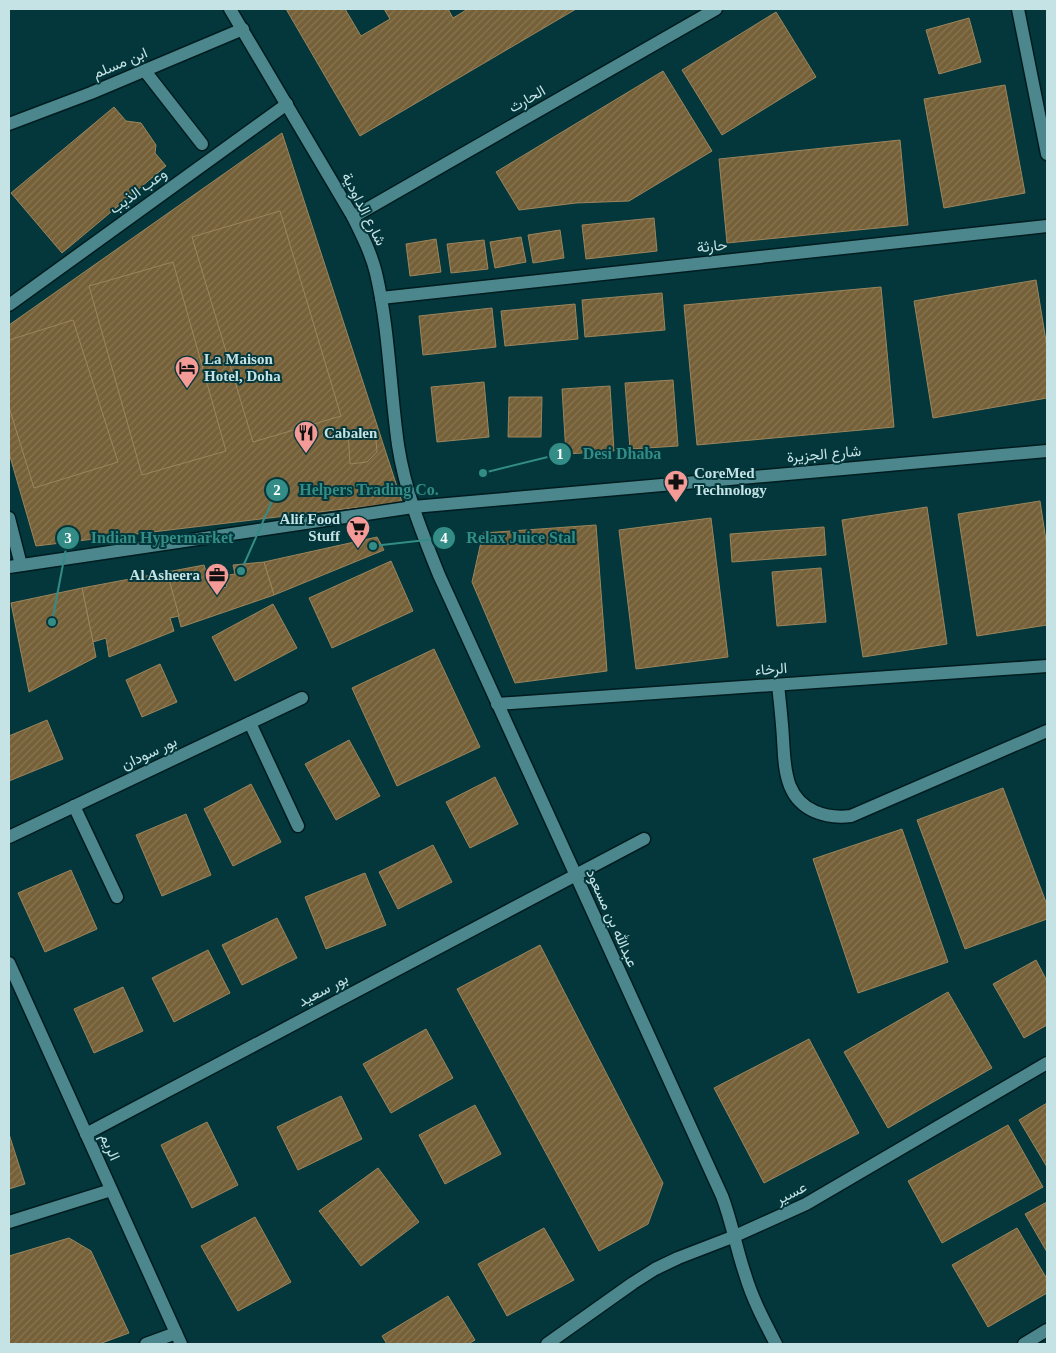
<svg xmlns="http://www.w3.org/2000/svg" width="1056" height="1353" font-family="'Times New Roman',Vazirmatn,serif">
<defs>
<pattern id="building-hatch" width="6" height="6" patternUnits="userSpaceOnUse" patternTransform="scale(1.25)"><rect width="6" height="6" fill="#756038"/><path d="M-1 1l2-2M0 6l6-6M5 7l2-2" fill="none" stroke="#877655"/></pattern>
</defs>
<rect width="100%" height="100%" fill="#03373b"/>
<!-- building -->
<g fill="url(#building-hatch)" stroke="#9b855c">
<polygon points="286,9 345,9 361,36 390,19 384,9 448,9 453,18 468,9 576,9 360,136"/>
<polygon points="776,12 816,77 722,135 682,70"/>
<polygon points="969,18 981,62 939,74 926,30"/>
<polygon points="663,71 712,151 629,201 576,203 519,210 496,172"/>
<polygon points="1005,85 1025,193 944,208 924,99"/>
<polygon points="114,107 126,121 141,123 156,145 155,153 166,166 62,253 11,193"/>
<polygon points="282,133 402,502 36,546 9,453 9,325"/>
<polygon points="900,140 908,225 727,243 719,159"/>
<polygon points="280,211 341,416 253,442 192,237"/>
<polygon points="654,218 657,251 586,259 582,225"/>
<polygon points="560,230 564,258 533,263 528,235"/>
<polygon points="521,237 526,262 495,268 490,242"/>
<polygon points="436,239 441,272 410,276 406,244"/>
<polygon points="484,240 488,269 451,273 447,244"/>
<polygon points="173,262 226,451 142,475 89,286"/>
<polygon points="1036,280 1047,347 1047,398 933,418 914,301"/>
<polygon points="881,287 894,427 697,445 684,305"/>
<polygon points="662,293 665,330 585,337 582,300"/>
<polygon points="575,304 578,339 505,346 501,311"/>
<polygon points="492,308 496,347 423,355 419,316"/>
<polygon points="73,320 118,462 34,488 9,407 9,340"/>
<polygon points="673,380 678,446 630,449 625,383"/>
<polygon points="484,382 489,437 437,442 431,387"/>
<polygon points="610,386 614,451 566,454 562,389"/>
<polygon points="509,397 542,397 541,437 508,437"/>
<polygon points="375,429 377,452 367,462 350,464 348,432"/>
<polygon points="1040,501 1047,547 1047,625 977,636 958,514"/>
<polygon points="927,507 947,644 863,657 842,520"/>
<polygon points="711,518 728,657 636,669 619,530"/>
<polygon points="596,525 607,671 515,683 472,582 483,533"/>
<polygon points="824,527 826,555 732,562 730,534"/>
<polygon points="377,537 384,550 274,595 264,562"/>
<polygon points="391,561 413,611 332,648 309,598"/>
<polygon points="264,562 274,595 181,627 167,572 204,565 212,590 227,587 224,576 235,574 233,565"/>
<polygon points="821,568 826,622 777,626 772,572"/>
<polygon points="167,572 179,616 170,618 174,631 109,657 106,638 93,642 82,588"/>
<polygon points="82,588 96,657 29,692 11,603"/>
<polygon points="273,604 297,648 235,681 212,637"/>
<polygon points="434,649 480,747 397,786 352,688"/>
<polygon points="160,664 177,702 142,717 126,680"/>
<polygon points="47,720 63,759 9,781 9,736"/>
<polygon points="349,740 380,796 336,820 305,764"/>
<polygon points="495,777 518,824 470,848 446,802"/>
<polygon points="251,784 281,842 233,866 204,809"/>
<polygon points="1003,788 1047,905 1047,919 965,949 917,820"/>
<polygon points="186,814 211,875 162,896 136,835"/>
<polygon points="902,829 948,962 858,993 813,859"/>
<polygon points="433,845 452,882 398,909 379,872"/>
<polygon points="71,870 97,929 45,952 18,893"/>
<polygon points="365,873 386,925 326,949 305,897"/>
<polygon points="277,918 297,958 242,985 222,945"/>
<polygon points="540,945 663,1183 648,1224 599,1251 457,989"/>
<polygon points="208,950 230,993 174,1022 152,978"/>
<polygon points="1036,960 1047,981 1047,1025 1024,1038 993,984"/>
<polygon points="123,987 143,1031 94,1053 74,1009"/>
<polygon points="948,992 992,1068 888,1128 844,1052"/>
<polygon points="426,1029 453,1078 391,1113 363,1064"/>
<polygon points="809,1039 859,1133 764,1183 714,1088"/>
<polygon points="341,1096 362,1139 298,1170 277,1127"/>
<polygon points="1047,1103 1047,1167 1019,1120"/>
<polygon points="475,1105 501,1154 445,1184 419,1135"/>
<polygon points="207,1122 238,1185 192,1208 161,1145"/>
<polygon points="1008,1125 1043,1187 942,1243 908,1181"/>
<polygon points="9,1134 25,1184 9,1189"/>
<polygon points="378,1168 419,1222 361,1266 319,1211"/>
<polygon points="1047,1202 1047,1252 1025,1214"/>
<polygon points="255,1217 291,1282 238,1311 201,1246"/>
<polygon points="544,1228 574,1280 507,1316 478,1264"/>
<polygon points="1017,1228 1047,1279 1047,1293 988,1327 952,1265"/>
<polygon points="69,1238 91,1251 129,1333 99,1344 9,1344 9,1256"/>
<polygon points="448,1296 475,1340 468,1344 387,1344 382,1336"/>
</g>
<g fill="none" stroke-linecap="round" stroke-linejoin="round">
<defs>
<g id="minor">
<path d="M230 9 353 217C362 235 371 253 376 273 389 329 390 388 398 445 405 491 422 533 439 575L722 1196C732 1222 736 1248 745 1274 752 1298 764 1321 776 1344"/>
<polyline points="1018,9 1047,154"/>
<polyline points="145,71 202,144"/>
<polyline points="9,124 91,93 243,29"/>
<polyline points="353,217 716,9"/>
<polyline points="381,298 1047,226"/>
<polyline points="9,305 287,104"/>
<polyline points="9,518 21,565"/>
<polyline points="9,567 413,507 1047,451"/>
<path d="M778 685C780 703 782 721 783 739 784 754 784 771 790 786 800 811 826 819 851 816L1047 731"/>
<polyline points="497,704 1047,666"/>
<polyline points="250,723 298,826"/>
<polyline points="74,806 117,897"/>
<polyline points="9,837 302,698"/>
<polyline points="9,963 181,1344"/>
<polyline points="86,1134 644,839"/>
<polyline points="9,1222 111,1190"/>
<polyline points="146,1344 176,1333"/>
<polyline points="547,1344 633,1283 655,1269 678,1258 735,1236 806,1204 1047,1063"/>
<polyline points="1024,1344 1047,1330"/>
</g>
</defs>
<!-- minor casing -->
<use href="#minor" stroke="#001c1f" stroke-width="15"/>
<!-- minor -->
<use href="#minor" stroke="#4b878c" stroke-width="12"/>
</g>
<!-- icons -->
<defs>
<symbol id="hotel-pin" viewBox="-11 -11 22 30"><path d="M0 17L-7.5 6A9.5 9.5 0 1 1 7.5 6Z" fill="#f59b97" stroke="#03373b"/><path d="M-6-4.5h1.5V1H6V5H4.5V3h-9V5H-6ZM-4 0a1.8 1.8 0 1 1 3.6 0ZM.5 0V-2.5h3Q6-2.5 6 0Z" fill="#111"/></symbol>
<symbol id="restaurant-pin" viewBox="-11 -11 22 30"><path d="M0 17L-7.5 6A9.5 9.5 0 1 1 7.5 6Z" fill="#f59b97" stroke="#03373b"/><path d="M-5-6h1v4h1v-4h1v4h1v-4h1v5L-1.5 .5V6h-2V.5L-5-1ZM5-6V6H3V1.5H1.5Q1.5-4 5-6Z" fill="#111"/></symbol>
<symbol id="pharmacy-pin" viewBox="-11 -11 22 30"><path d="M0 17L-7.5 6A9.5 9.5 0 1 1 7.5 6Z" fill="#f59b97" stroke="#03373b"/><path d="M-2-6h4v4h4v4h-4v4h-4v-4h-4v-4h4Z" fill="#111"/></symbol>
<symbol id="supermarket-pin" viewBox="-11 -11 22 30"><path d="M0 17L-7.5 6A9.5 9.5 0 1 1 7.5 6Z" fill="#f59b97" stroke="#03373b"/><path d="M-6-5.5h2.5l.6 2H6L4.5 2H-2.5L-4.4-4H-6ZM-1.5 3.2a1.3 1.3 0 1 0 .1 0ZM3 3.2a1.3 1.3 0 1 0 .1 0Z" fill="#111"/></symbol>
<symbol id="office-pin" viewBox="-11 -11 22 30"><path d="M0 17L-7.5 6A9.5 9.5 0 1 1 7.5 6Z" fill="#f59b97" stroke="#03373b"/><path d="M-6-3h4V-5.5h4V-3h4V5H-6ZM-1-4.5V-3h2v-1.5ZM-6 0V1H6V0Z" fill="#111"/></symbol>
</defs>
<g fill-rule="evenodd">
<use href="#hotel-pin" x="173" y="354" width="28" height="38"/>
<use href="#restaurant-pin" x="292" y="419" width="28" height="38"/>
<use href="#pharmacy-pin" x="662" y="468" width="28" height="38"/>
<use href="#supermarket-pin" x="344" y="514" width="28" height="38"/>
<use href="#office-pin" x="203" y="561" width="28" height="38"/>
</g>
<g text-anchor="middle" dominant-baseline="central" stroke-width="4" stroke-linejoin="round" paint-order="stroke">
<!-- street labels -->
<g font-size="15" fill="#c5e2e5" stroke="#03373b">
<text transform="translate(120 63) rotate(-23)">ابن مسلم</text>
<text transform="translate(527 99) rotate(-30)">الحارث</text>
<text transform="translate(138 191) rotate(-36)">وعب الذيب</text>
<text transform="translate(364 209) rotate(63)">شارع الداودية</text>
<text transform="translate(712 246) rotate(-6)">حارثة</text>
<text transform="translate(824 454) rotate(-5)">شارع الجزيرة</text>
<text transform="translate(771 669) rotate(-4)">الرخاء</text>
<text transform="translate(149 753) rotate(-25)">بور سودان</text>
<text transform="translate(612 918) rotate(66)">عبدالله بن مسعود</text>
<text transform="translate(323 990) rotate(-28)">بور سعيد</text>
<text transform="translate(110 1147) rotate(66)">الريم</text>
<text transform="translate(791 1193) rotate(-27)">عسير</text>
</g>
<!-- poi labels -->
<g font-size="15" font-weight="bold" fill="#c5e2e5" stroke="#03373b" text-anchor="start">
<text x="204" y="359">La Maison<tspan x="204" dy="17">Hotel, Doha</tspan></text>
<text x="324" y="433">Cabalen</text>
<text x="694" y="473">CoreMed<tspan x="694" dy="17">Technology</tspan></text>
<text x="340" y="519" text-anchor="end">Alif Food<tspan x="340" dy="17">Stuff</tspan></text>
<text x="200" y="575" text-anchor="end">Al Asheera</text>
</g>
</g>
<!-- callouts -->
<path fill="none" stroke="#338c86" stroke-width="2" d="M483 473L560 454M241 571L277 490M52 622L68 538M373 546L444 538"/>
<g fill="#338c86" stroke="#03373b" stroke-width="2">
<circle cx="483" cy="473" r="5"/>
<circle cx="241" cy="571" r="5"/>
<circle cx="52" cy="622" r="5"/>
<circle cx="373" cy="546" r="5"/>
<circle cx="560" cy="454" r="12"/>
<circle cx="277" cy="490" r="12"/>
<circle cx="68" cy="538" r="12"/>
<circle cx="444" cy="538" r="12"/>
</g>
<g font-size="15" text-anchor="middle" font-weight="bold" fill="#fff">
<text x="560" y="459">1</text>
<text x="277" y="495">2</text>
<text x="68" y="543">3</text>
<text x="444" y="543">4</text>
</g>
<g font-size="16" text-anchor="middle" font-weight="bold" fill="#338c86" stroke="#03373b" stroke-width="4" stroke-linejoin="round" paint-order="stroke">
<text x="622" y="459">Desi Dhaba</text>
<text x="369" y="495">Helpers Trading Co.</text>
<text x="162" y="543">Indian Hypermarket</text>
<text x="521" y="543">Relax Juice Stal</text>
</g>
<!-- border -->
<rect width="1056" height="1353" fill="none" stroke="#c5e2e5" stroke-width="20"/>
</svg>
